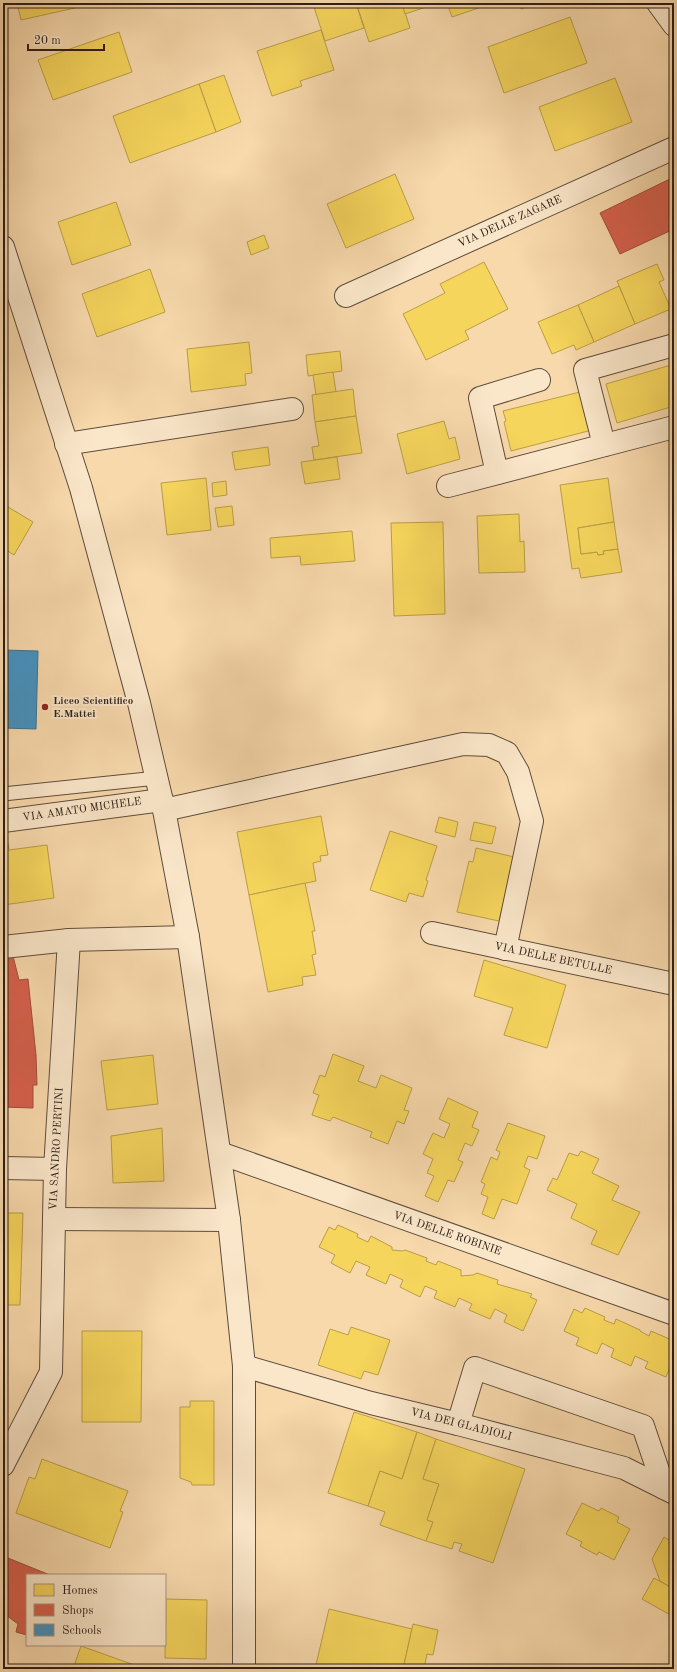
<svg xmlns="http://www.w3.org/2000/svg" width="677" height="1672" font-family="'Old Standard TT',serif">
<rect width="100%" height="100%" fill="#f8d9ac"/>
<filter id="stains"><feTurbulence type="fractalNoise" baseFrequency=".005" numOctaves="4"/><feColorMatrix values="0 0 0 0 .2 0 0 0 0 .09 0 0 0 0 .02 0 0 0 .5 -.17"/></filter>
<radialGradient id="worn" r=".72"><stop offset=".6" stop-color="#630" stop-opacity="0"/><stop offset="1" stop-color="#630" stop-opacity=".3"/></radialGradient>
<!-- homes -->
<g fill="#f6d55c" stroke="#b99e47">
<polygon points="17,3 97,3 21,20"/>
<polygon points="317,3 356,3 364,28 325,41 313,4"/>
<polygon points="364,3 402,3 410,28 369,42 357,5"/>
<polygon points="402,3 438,3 405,14"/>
<polygon points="447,3 493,3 452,17"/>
<polygon points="519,3 535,3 535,4 521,9"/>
<polygon points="570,17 587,63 504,93 488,47"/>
<polygon points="321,30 334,70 300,81 302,86 272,96 257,51"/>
<polygon points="119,32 132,72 53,100 38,60"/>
<polygon points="224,75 241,122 216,132 199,84"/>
<polygon points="615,78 632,122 555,151 539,107"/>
<polygon points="199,84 216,132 130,163 113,116"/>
<polygon points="395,174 414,219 346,248 327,204"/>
<polygon points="116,202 131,245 72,265 58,222"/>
<polygon points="264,235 269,248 251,255 247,242"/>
<polygon points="484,262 508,309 465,331 469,339 426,360 403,314 445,293 440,284"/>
<polygon points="657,264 664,280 659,282 671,309 635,324 617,281"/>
<polygon points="150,269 165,312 97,337 82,294"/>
<polygon points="619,286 635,324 594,342 578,305"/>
<polygon points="578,305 594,342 576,350 574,345 552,354 538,322"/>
<polygon points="249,342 252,373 245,374 246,385 191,392 187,349"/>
<polygon points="340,351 342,371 308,376 306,355"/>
<polygon points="671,365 674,376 674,406 617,423 606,384"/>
<polygon points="333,372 336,392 316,395 313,375"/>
<polygon points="353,389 356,416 315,422 312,395"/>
<polygon points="580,392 592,430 511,451 504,422 506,421 503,411"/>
<polygon points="356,416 362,453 314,460 312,447 319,446 315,422"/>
<polygon points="444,421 449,439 455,437 460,459 407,474 397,434"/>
<polygon points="268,447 270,465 235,470 232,452"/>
<polygon points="337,457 340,479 305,484 301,462"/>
<polygon points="206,478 211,530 167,535 161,483"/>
<polygon points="608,478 614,522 578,528 581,554 597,552 598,555 604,554 603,551 618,549 622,572 581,578 579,568 572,569 560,485"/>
<polygon points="226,481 227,495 213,497 212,483"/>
<polygon points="3,504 33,522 14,555 3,548"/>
<polygon points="232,506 234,525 218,527 215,508"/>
<polygon points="519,514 520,542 524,541 525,572 479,573 477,516"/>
<polygon points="443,522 445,614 394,616 391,523"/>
<polygon points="614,522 618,549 603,551 604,554 598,555 597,552 581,554 578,528"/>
<polygon points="352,531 355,561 301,565 300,556 271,558 270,538"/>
<polygon points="321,816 328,855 320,856 321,861 313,863 316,881 249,895 237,832"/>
<polygon points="439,817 458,822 455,837 435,832"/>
<polygon points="474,822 496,827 492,844 470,840"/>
<polygon points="390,831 437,846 426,880 428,881 423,897 409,893 406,902 370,890"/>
<polygon points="8,843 9,850 47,845 54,898 3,905 3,844"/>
<polygon points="476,848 514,857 499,921 457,912 469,861 473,862"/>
<polygon points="305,883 315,931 312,931 316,954 312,955 316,975 302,977 303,985 268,992 249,895"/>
<polygon points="484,960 566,985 547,1048 504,1035 513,1008 474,996"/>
<polygon points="333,1054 364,1066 358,1081 376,1088 381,1075 412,1088 404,1110 409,1111 404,1124 397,1121 388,1144 370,1137 372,1132 333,1117 330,1121 312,1115 319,1095 313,1093 320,1075 325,1077"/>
<polygon points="153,1055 158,1104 107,1110 101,1061"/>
<polygon points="448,1098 478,1112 472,1127 479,1130 472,1146 465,1143 458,1160 463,1162 454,1182 448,1180 438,1202 425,1196 434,1176 427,1173 433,1159 423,1154 433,1133 444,1138 450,1124 439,1119"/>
<polygon points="508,1123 545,1136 537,1159 528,1156 524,1167 530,1170 517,1204 502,1199 494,1219 482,1214 488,1197 481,1194 485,1184 481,1182 491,1157 497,1160 500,1152 496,1150"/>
<polygon points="162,1128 164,1181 113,1183 111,1136"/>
<polygon points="581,1151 599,1159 592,1173 619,1186 612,1200 640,1212 618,1255 591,1244 597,1231 571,1218 577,1204 547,1190 553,1178 557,1180 569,1153 578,1156"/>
<polygon points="3,1213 23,1213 20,1305 3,1305"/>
<polygon points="338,1225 358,1234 357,1237 368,1242 371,1236 392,1247 392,1250 403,1251 405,1250 427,1258 426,1261 436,1265 438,1261 461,1270 461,1276 473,1275 477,1273 498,1280 497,1284 532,1294 530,1297 537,1300 523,1331 504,1322 507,1315 495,1309 490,1319 469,1310 472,1304 459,1298 455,1307 434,1298 437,1291 425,1286 420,1297 400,1287 403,1280 390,1274 386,1284 366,1275 370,1267 356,1261 350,1273 331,1263 335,1255 319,1247 329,1227 335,1230"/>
<polygon points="585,1308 605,1317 604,1320 614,1324 616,1319 640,1330 640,1331 649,1336 651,1331 674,1341 674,1369 670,1367 666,1377 645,1368 648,1362 635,1356 631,1366 611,1357 614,1349 602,1343 597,1354 576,1345 579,1338 564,1331 574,1309 582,1313"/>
<polygon points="351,1327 390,1340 378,1375 364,1371 361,1379 318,1365 330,1329 348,1335"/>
<polygon points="82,1331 142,1331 141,1422 82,1422"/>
<polygon points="190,1401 214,1401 214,1485 192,1485 191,1482 180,1478 180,1407 190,1407"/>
<polygon points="354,1412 417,1432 402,1479 380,1471 368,1506 328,1493"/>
<polygon points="417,1432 436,1439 423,1479 439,1484 427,1520 433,1522 426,1541 380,1525 385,1512 368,1506 380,1471 402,1479"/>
<polygon points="436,1439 525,1469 493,1563 459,1551 462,1544 454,1542 452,1549 426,1541 433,1522 427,1520 439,1484 423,1479"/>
<polygon points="42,1459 128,1491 120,1511 123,1512 110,1548 16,1513 29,1477 35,1479"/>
<polygon points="582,1503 599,1511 601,1508 619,1517 617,1522 630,1529 614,1560 599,1552 597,1555 580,1546 582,1542 566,1534"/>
<polygon points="664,1537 674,1543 674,1589 660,1581 652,1559"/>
<polygon points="654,1578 674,1589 674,1617 642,1599"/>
<polygon points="166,1599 207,1600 206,1659 165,1658"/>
<polygon points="329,1609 412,1629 403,1669 315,1669"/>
<polygon points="413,1624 438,1630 433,1655 427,1654 424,1669 403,1669"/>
<polygon points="81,1646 137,1666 136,1669 73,1669"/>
</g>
<!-- shops -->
<g fill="#d6604d" stroke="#a34c3d">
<polygon points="674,177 674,229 620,254 600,213"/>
<polygon points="13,956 19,980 28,979 36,1055 37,1085 33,1085 33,1108 3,1107 3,960"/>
<polygon points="3,1556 50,1575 27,1575 27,1635 16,1632 18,1624 6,1615 3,1619"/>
</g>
<!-- schools -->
<polygon fill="#4393c3" stroke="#3c708f" points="3,650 38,651 36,729 3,728"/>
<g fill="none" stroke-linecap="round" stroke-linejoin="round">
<defs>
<polyline id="service" points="3,794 157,778"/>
<g id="minor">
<polyline points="658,3 674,25"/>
<polyline points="346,296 674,148"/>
<polyline points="66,444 292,409"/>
<polyline points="604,445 585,370 674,345"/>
<polyline points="497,473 480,398 539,380"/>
<polyline points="448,486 674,427"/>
<polyline points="164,810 463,744 489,745 507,753 518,772 532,821 505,949"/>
<polyline points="3,821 162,800"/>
<polyline points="432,933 674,984"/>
<polyline points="3,947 69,940"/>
<polyline points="220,1153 674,1314"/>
<polyline points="3,1168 55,1169"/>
<polyline points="54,1219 229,1220"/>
<polyline points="244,1366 371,1403 458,1424 624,1468 674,1493"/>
<polyline points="458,1424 475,1368 643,1426 664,1488"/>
<polyline points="3,1465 51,1372 55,1169 69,940 188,937"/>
</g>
<polyline id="tertiary" points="3,247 81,488 139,703 164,810 188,937 229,1220 244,1366 244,1669"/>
</defs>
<!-- service casing -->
<use href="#service" stroke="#5f4d3c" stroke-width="15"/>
<!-- minor casing -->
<use href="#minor" stroke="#5f4d3c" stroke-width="24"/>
<!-- tertiary casing -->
<use href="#tertiary" stroke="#5f4d3c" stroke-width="24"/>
<!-- service -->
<use href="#service" stroke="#fae6c9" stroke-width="13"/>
<!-- minor -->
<use href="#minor" stroke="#fae6c9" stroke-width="22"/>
<!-- tertiary -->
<use href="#tertiary" stroke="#fae6c9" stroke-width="22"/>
</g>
<!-- markers -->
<circle fill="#8f2418" stroke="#fae6c9" stroke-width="1.5" cx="45" cy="707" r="4"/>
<g text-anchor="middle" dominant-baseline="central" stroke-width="4" stroke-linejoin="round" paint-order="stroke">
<!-- street labels -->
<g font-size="11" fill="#2c1e17" stroke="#fae6c9">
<text transform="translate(510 222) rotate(-24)">VIA DELLE ZAGARE</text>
<text transform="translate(82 810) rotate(-8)">VIA AMATO MICHELE</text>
<text transform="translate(553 959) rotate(12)">VIA DELLE BETULLE</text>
<text transform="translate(57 1149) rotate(-87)">VIA SANDRO PERTINI</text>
<text transform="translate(447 1234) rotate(19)">VIA DELLE ROBINIE</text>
<text transform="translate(461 1425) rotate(14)">VIA DEI GLADIOLI</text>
</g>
<!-- poi labels -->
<g font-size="11" font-weight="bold" fill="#2c1e17" stroke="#fae6c9" text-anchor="start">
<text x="53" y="701">Liceo Scientifico<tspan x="53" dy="13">E.Mattei</tspan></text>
</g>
</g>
<!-- margin -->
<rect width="677" height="1672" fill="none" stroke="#f8d9ac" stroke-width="16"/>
<rect x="4" y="4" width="669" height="1664" fill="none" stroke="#2c1e17" stroke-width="2"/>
<rect x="8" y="8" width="661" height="1656" fill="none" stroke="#2c1e17"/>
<!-- legend -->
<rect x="26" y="1574" width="140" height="72" fill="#fae6c9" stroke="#a89682"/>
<rect x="34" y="1584" width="20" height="12" fill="#f6d55c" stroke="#a89682"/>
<text x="62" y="1594" font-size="12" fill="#2c1e17">Homes</text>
<rect x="34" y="1604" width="20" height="12" fill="#d6604d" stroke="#a89682"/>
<text x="62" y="1614" font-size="12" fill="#2c1e17">Shops</text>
<rect x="34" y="1624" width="20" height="12" fill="#4393c3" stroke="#a89682"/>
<text x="62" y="1634" font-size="12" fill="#2c1e17">Schools</text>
<!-- scale -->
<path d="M28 44v6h76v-6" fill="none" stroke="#2c1e17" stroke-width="2"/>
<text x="34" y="44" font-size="12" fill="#2c1e17" stroke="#fae6c9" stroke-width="3" paint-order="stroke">20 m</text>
<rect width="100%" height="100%" filter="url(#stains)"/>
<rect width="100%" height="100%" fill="url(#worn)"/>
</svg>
